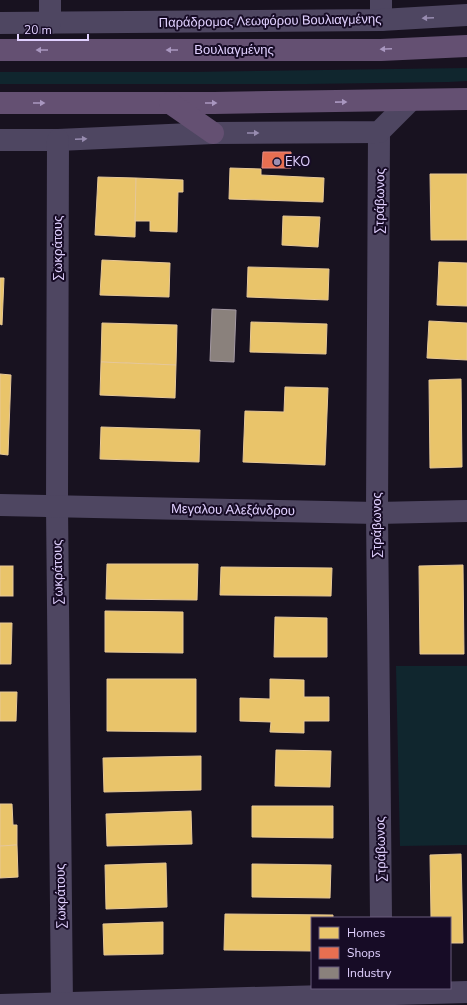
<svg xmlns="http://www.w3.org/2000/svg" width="467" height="1005" font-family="'Nunito Sans',sans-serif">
<rect width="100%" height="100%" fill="#181220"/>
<!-- green -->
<g fill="#10262e">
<polygon points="467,68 467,81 449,82 307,84 0,84 0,72 192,72"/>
<polygon points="396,666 467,666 467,845 400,846"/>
</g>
<!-- homes -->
<g fill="#e9c46a" stroke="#e7c897">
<polygon points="230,168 261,169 261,175 324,178 323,202 229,199"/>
<polygon points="430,174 467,174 467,240 431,240"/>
<polygon points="98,177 136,178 135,237 95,235"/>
<polygon points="136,178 183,180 183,192 178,192 177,232 150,231 150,221 135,221"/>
<polygon points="283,216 320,217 318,247 282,245"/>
<polygon points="102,260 170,263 169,297 100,295"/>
<polygon points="439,262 467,263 467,306 437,305"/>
<polygon points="248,267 329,269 328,300 247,297"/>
<polygon points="0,278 4,278 2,325 0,324"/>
<polygon points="429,321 467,323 467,360 427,358"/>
<polygon points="251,322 327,324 326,354 250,352"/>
<polygon points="102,323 177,325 176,365 101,362"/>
<polygon points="101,362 176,365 175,398 100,395"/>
<polygon points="0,374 11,375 8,455 0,454"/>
<polygon points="461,379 462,467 430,468 429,380"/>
<polygon points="285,387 328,388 325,465 243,462 245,411 284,412"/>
<polygon points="101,427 200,430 199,462 100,459"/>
<polygon points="107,564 198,564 197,600 106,599"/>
<polygon points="463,565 464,654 420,654 419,566"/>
<rect x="0" y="566" width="13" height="30"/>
<polygon points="221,567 332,568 331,596 220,595"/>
<polygon points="105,611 183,612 183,653 105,652"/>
<polygon points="275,617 327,618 327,657 274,657"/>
<polygon points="0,623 12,623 11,664 0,664"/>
<polygon points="107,679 196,679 196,732 107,731"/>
<polygon points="270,679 304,680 304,697 329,697 329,721 304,721 304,733 270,732 271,722 240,721 240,698 270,699"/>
<polygon points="0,692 17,692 16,721 0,721"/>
<polygon points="276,750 331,751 330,787 275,786"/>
<polygon points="201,756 201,790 104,792 103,758"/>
<polygon points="0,804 12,804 13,825 17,825 17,845 0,846"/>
<polygon points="252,806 333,806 333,838 252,837"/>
<polygon points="191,811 192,844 107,846 106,814"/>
<polygon points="17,845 18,877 0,878 0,846"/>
<polygon points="461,854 463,943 450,943 450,918 431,918 430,855"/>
<polygon points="166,863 167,907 106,909 105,865"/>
<polygon points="252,864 331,865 330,898 252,897"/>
<polygon points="225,914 333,915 333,918 312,918 312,951 224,950"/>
<polygon points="163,922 163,954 104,955 103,924"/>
</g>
<!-- shops -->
<polygon fill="#e76f51" stroke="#e58c85" points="263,152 291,152 291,168 262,168"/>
<!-- industry -->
<polygon fill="#8a817c" stroke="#a499a3" points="212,309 236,310 234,362 210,361"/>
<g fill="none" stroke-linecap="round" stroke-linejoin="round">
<!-- street -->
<g stroke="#4e4661" stroke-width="22">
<polyline points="381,20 381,0"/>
<polyline points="0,23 381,20 467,15"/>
<polyline points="50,23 50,0"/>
<polyline points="379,132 377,513 381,918"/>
<polyline points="0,140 58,140 213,133 379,132 410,101"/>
<polyline points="58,140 57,506 62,1005"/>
<polyline points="0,505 377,513 467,511"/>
<polyline points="0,1005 467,992"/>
</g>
<!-- primary -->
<g stroke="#645072" stroke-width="22">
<polyline points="0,50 381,50 467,46"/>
<polyline points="0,103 214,103 467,99"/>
<polyline points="170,103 213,133"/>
</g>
</g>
<!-- one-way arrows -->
<defs><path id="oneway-solid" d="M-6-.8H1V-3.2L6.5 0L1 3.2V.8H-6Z"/></defs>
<g fill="#988cb0">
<use href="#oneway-solid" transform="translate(428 18) rotate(177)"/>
<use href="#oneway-solid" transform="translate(253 133)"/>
<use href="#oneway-solid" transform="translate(81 139) rotate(-2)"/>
</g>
<g fill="#a997c0">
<use href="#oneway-solid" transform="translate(386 49) rotate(178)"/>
<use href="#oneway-solid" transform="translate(42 50) rotate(180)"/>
<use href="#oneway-solid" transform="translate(172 50) rotate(180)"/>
<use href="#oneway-solid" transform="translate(341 102) rotate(-1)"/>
<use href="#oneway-solid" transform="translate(39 103)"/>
<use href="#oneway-solid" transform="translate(211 103)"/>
</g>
<!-- markers -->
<circle fill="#9b8eb1" stroke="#170c26" stroke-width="1.5" cx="277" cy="162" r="4"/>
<g text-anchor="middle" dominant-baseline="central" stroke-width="4" stroke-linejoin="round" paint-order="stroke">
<!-- street labels -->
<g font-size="13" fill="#e1d1ff" stroke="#170c26">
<text transform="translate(270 21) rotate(-1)">Παράδρομος Λεωφόρου Βουλιαγμένης</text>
<text x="234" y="50">Βουλιαγμένης</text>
<text transform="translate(380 201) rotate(-89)">Στράβωνος</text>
<text transform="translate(58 248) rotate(-90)">Σωκράτους</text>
<text transform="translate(233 510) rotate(1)">Μεγαλου Αλεξάνδρου</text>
<text transform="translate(377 525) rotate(-90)">Στράβωνος</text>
<text transform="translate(58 572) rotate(-91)">Σωκράτους</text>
<text transform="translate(381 849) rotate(-91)">Στράβωνος</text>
<text transform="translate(61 896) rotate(-91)">Σωκράτους</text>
</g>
<!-- poi labels -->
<g font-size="13" fill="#e1d1ff" stroke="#170c26" text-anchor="start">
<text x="285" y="162">EKO</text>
</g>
</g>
<!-- legend -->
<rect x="311" y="917" width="140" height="72" fill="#170c26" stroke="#685b7d"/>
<rect x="319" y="927" width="20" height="12" fill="#e9c46a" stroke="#685b7d"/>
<text x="347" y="937" font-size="12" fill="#e1d1ff">Homes</text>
<rect x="319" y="947" width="20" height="12" fill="#e76f51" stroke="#685b7d"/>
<text x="347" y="957" font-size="12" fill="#e1d1ff">Shops</text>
<rect x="319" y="967" width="20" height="12" fill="#8a817c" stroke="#685b7d"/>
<text x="347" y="977" font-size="12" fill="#e1d1ff">Industry</text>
<!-- scale -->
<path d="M18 34v6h70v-6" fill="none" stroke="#e1d1ff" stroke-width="2"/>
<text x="24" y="34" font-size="12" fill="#e1d1ff" stroke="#170c26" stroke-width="3" paint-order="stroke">20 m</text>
</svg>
